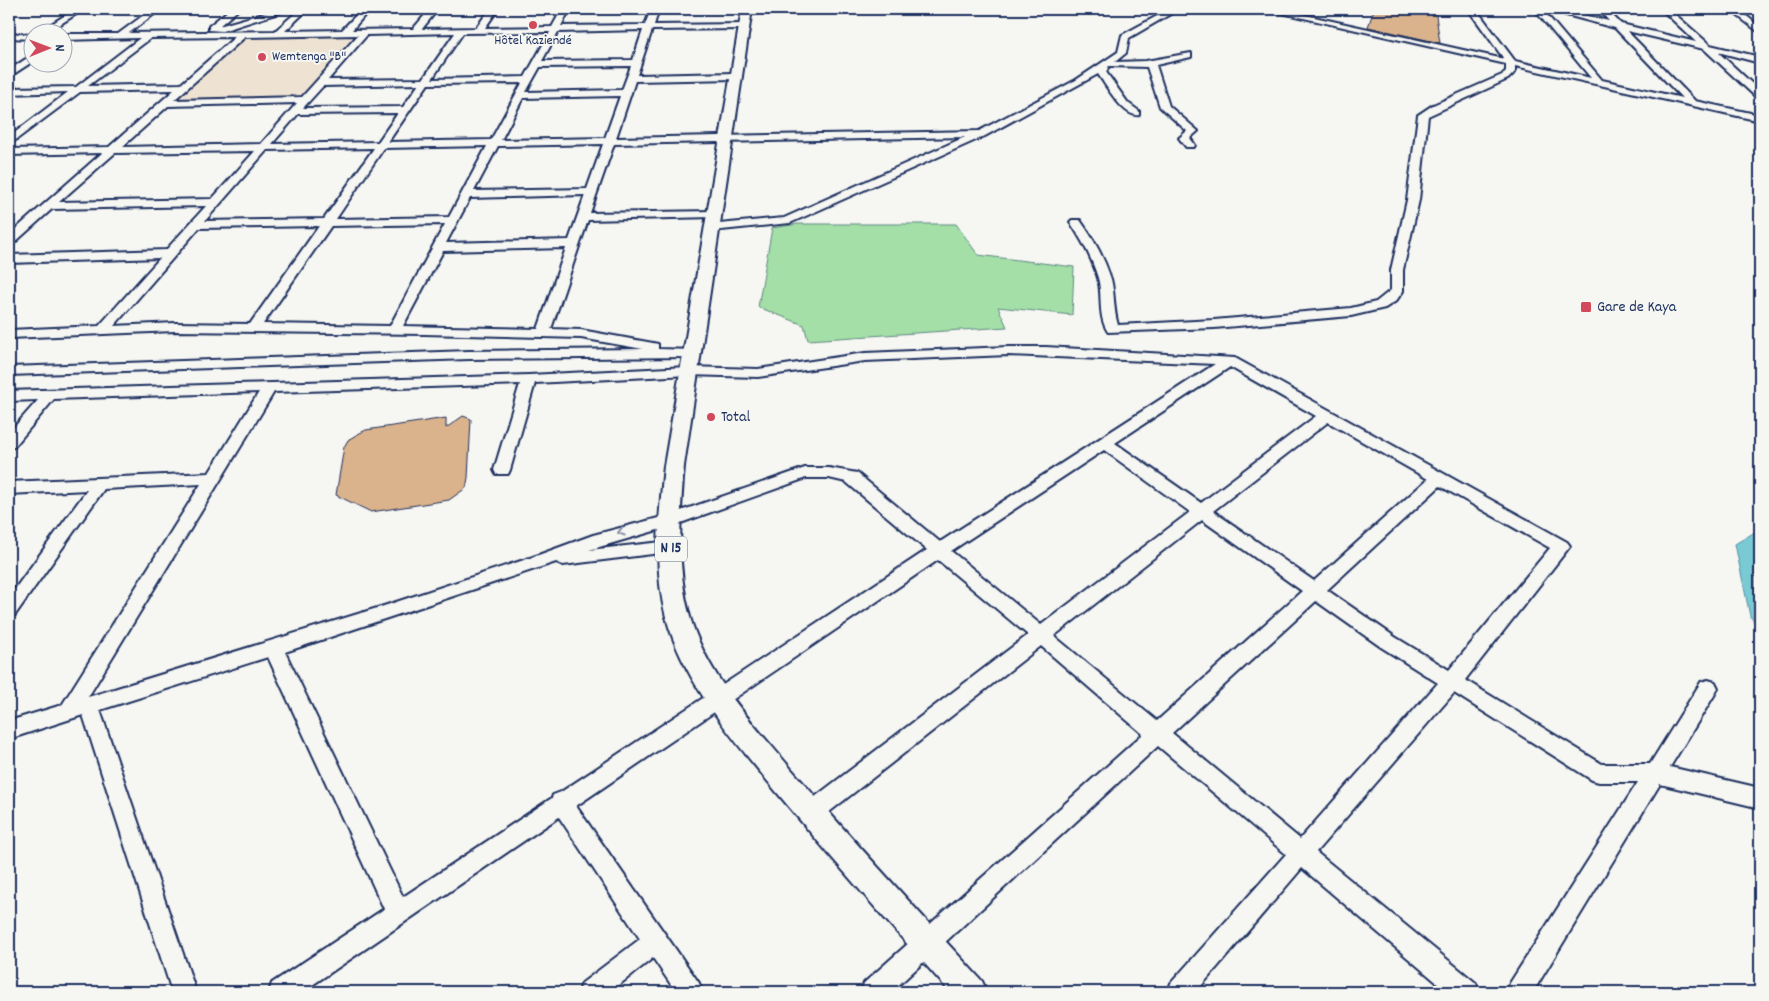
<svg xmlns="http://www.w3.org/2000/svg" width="1769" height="1001" font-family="Dekko,sans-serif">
<rect width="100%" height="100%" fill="#f6f6f2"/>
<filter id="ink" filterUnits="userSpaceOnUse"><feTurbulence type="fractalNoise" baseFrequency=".02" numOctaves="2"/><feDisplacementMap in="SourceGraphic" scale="10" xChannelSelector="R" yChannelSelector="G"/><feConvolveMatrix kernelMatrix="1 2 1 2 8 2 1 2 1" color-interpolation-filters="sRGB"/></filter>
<g filter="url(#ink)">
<!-- built -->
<polygon fill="#eee2d3" points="356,36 303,97 175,100 241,39"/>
<!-- green -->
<polygon fill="#a3dfa6" stroke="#5f8782" points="798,224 956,224 978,255 1074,267 1072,315 998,307 1007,327 808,340 804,325 758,307 772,228"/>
<!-- water -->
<polygon fill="#79cad2" stroke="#538ca4" points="1760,529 1760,630 1750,616 1735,544"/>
<!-- building -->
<g fill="#dab28b" stroke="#1b2f5e">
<polygon points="1374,9 1435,9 1440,43 1368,27"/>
<polygon points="463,416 471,419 468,478 466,488 449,500 371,512 336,495 344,447 348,440 356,435 366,430 446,418 446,428"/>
</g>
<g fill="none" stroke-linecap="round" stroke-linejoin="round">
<defs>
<g id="minor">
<polygon points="75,9 84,9 48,32 39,32"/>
<path d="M152 9H161L129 33 275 31 300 9H308L285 31 342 30 362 9H370L352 30 413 29 430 9H438L422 29 476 28 490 9H498L485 28 552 27 562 9H570L561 26 645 25 651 9H659L654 25 747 24V28L744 29 652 30 637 75 736 73 741 76 736 79 635 81 616 138 979 131 1076 80 1118 52 1122 35 1170 9H1179L1129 38 1126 53 1115 62 1146 61 1191 53V57L1156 65 1169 106 1198 131 1190 138 1195 145 1194 147H1186L1179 138 1187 131 1160 107 1147 67 1109 66 1106 72 1128 103 1139 111V115C1124 118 1106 85 1098 74L985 136 790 223 712 231 706 227 708 225 784 218 965 137 614 144 590 213 714 211 720 214 714 217 588 220 551 329 581 330 653 343 658 344V349L696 350 698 353 691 357 469 359 9 375V367L469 351 643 349 581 338 424 334 175 331 9 338V330L99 326 160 258 9 263V255L166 250 206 206 52 209 13 244 9 245V235L102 153 9 155V149L109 147 174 90 80 92 9 145V137L68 92 9 94V88L76 87 140 38 62 40V34H118ZM643 30 633 60 542 61 558 32ZM550 32 525 77 432 79 463 33ZM455 33 423 79 328 80 367 35ZM358 35 302 97 174 100 245 37ZM235 37 181 84 88 86 151 38ZM631 66 622 90 526 92 540 67ZM522 83 491 140 388 142 428 84ZM419 84 403 107 303 108 323 86ZM620 96 605 138 501 140 523 98ZM297 103 261 144 122 147 168 106ZM398 113 378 142 272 144 298 114ZM603 144 587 189 474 191 498 146ZM487 146 449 217 336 219 384 148ZM374 148 324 219 205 221 267 150ZM255 151 212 199 59 202 115 153ZM585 195 569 240 446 243 470 198ZM445 224 390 326 263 324 331 226ZM319 226 250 324 175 323 114 326 199 228ZM566 248 538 329 403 326 443 251Z"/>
<polygon points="230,9 239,9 219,26 279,9 291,9 222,31 209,30 209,26"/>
<polygon points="761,9 783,9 746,15 742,13"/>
<path d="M1264 9H1278L1504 59 1468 9H1476L1515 61 1591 78 1534 9H1542L1602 80 1682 98 1615 28 1544 9H1557L1609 21 1598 9H1606L1621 24 1696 42 1661 9H1669L1710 45 1760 57V63L1718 52 1760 91V99L1757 98 1704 49 1627 31 1695 101 1760 115V121L1515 66V72L1508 79 1428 116 1419 200 1403 270V291L1396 301 1385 308 1351 316 1214 328 1108 332C1097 315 1103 296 1098 278 1092 258 1082 240 1070 222L1072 220H1080C1093 238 1104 257 1111 279 1115 294 1113 309 1118 325L1214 320 1351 308 1376 302 1391 290V270L1407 200 1418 115 1433 105 1502 75 1506 71V64Z"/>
<polygon points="1729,9 1738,9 1760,27 1760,33"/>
<polygon points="9,33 32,35 32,39 9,38"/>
<polygon points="32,55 32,62 9,77 9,70"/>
<path d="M1008 347H1046L1235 358 1567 542 1570 546 1567 550 1465 680 1602 764H1650L1701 682 1708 680 1715 682 1718 688 1715 694 1670 767 1760 788V808L1660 784 1533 992H1507L1510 983 1638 782H1599L1592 780 1454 693 1316 852 1476 983 1479 992H1448L1302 868 1196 992H1168L1171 983 1286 854 1158 746 891 992H861L864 983 1143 734 1041 646 819 820 811 823 803 820 800 813 803 806 1028 635 938 560 576 806 699 983 702 992H676L653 958 610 992H579L582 983 640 939 559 817 302 992H269L272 983 384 909 268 657 100 710 196 992H172L83 715 9 739V721L62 705 201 484 104 489 15 615 9 617V597L87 490 9 494V482L209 473 259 392 54 399 14 447 9 448V433L38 400 9 401V391L529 375 688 367 758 369 865 353ZM1008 355 1215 364 940 542 857 473 829 468H805L666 516 593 535 533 557 387 605 88 697 274 392 520 384 494 470 496 474H508L510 470 535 383 688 375 758 377 865 361ZM1230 367 1316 416 1201 503 1115 443ZM1328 422 1428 479 1314 581 1213 511ZM1104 450 1190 512 1041 625 951 551ZM806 478H829L846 482 927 550 561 792 553 795 552 798 403 897 285 652 556 562 563 565 677 551 680 547 677 543 671 541 589 550 675 525ZM1440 486 1550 548 1449 670 1395 637 1327 590ZM1202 520 1302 591 1157 721 1054 636ZM1316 601 1381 647 1438 683 1300 839 1172 733Z"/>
</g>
<path id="major" d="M742 9H752L684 466C680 515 676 568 690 617 707 676 753 724 792 770 854 842 918 911 982 981L987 992H950C890 925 831 858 774 789 732 737 684 683 666 617 653 568 659 515 664 466Z"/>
</defs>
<!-- minor casing -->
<use href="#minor" stroke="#1b2f5e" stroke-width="4"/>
<!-- major casing -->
<use href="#major" stroke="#1b2f5e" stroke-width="4"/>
<!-- minor -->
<use href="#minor" fill="#f6f6f2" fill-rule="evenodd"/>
<!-- major -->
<use href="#major" fill="#f6f6f2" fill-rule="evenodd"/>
</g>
<!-- one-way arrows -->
<defs><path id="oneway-chevron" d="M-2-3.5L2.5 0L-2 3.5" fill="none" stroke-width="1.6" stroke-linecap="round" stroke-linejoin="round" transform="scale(1.25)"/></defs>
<use stroke="#8892a8" href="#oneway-chevron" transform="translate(621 532) rotate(164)"/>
</g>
<!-- markers -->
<g fill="#d1495b" stroke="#f6f6f2" stroke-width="2">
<circle cx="533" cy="25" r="5"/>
<circle cx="262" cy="57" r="5"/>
<rect x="1580" y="301" width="12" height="12" rx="2.5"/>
<circle cx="711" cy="417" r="5"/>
</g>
<g text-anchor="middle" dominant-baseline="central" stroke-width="4" stroke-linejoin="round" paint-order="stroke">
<!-- far-poi labels -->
<g font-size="14" fill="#1b2f5e" stroke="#f6f6f2">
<text x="533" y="41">Hôtel Kaziendé</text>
<text x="272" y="57" text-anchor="start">Wemtenga "B"</text>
</g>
<!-- shield labels -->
<rect fill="#f6f6f2" stroke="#5d6b8a" stroke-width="1" x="655" y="536.5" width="32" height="25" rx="4"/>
<g font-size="15" font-weight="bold" fill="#1b2f5e">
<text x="671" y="549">N 15</text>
</g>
<!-- poi labels -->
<g font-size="16" fill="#1b2f5e" stroke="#f6f6f2" text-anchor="start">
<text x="1597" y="307">Gare de Kaya</text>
<text x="721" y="417">Total</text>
</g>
</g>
<!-- margin -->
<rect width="1769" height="1001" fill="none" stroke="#f6f6f2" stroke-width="30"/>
<rect x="15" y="15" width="1739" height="971" fill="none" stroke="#1b2f5e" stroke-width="2" filter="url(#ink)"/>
<!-- north arrow -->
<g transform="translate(48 48) rotate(89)"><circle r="24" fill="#f6f6f2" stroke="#9ea6b7"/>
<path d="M0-4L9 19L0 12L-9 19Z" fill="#d1495b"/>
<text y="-8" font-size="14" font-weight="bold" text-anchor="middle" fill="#1b2f5e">N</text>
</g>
</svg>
